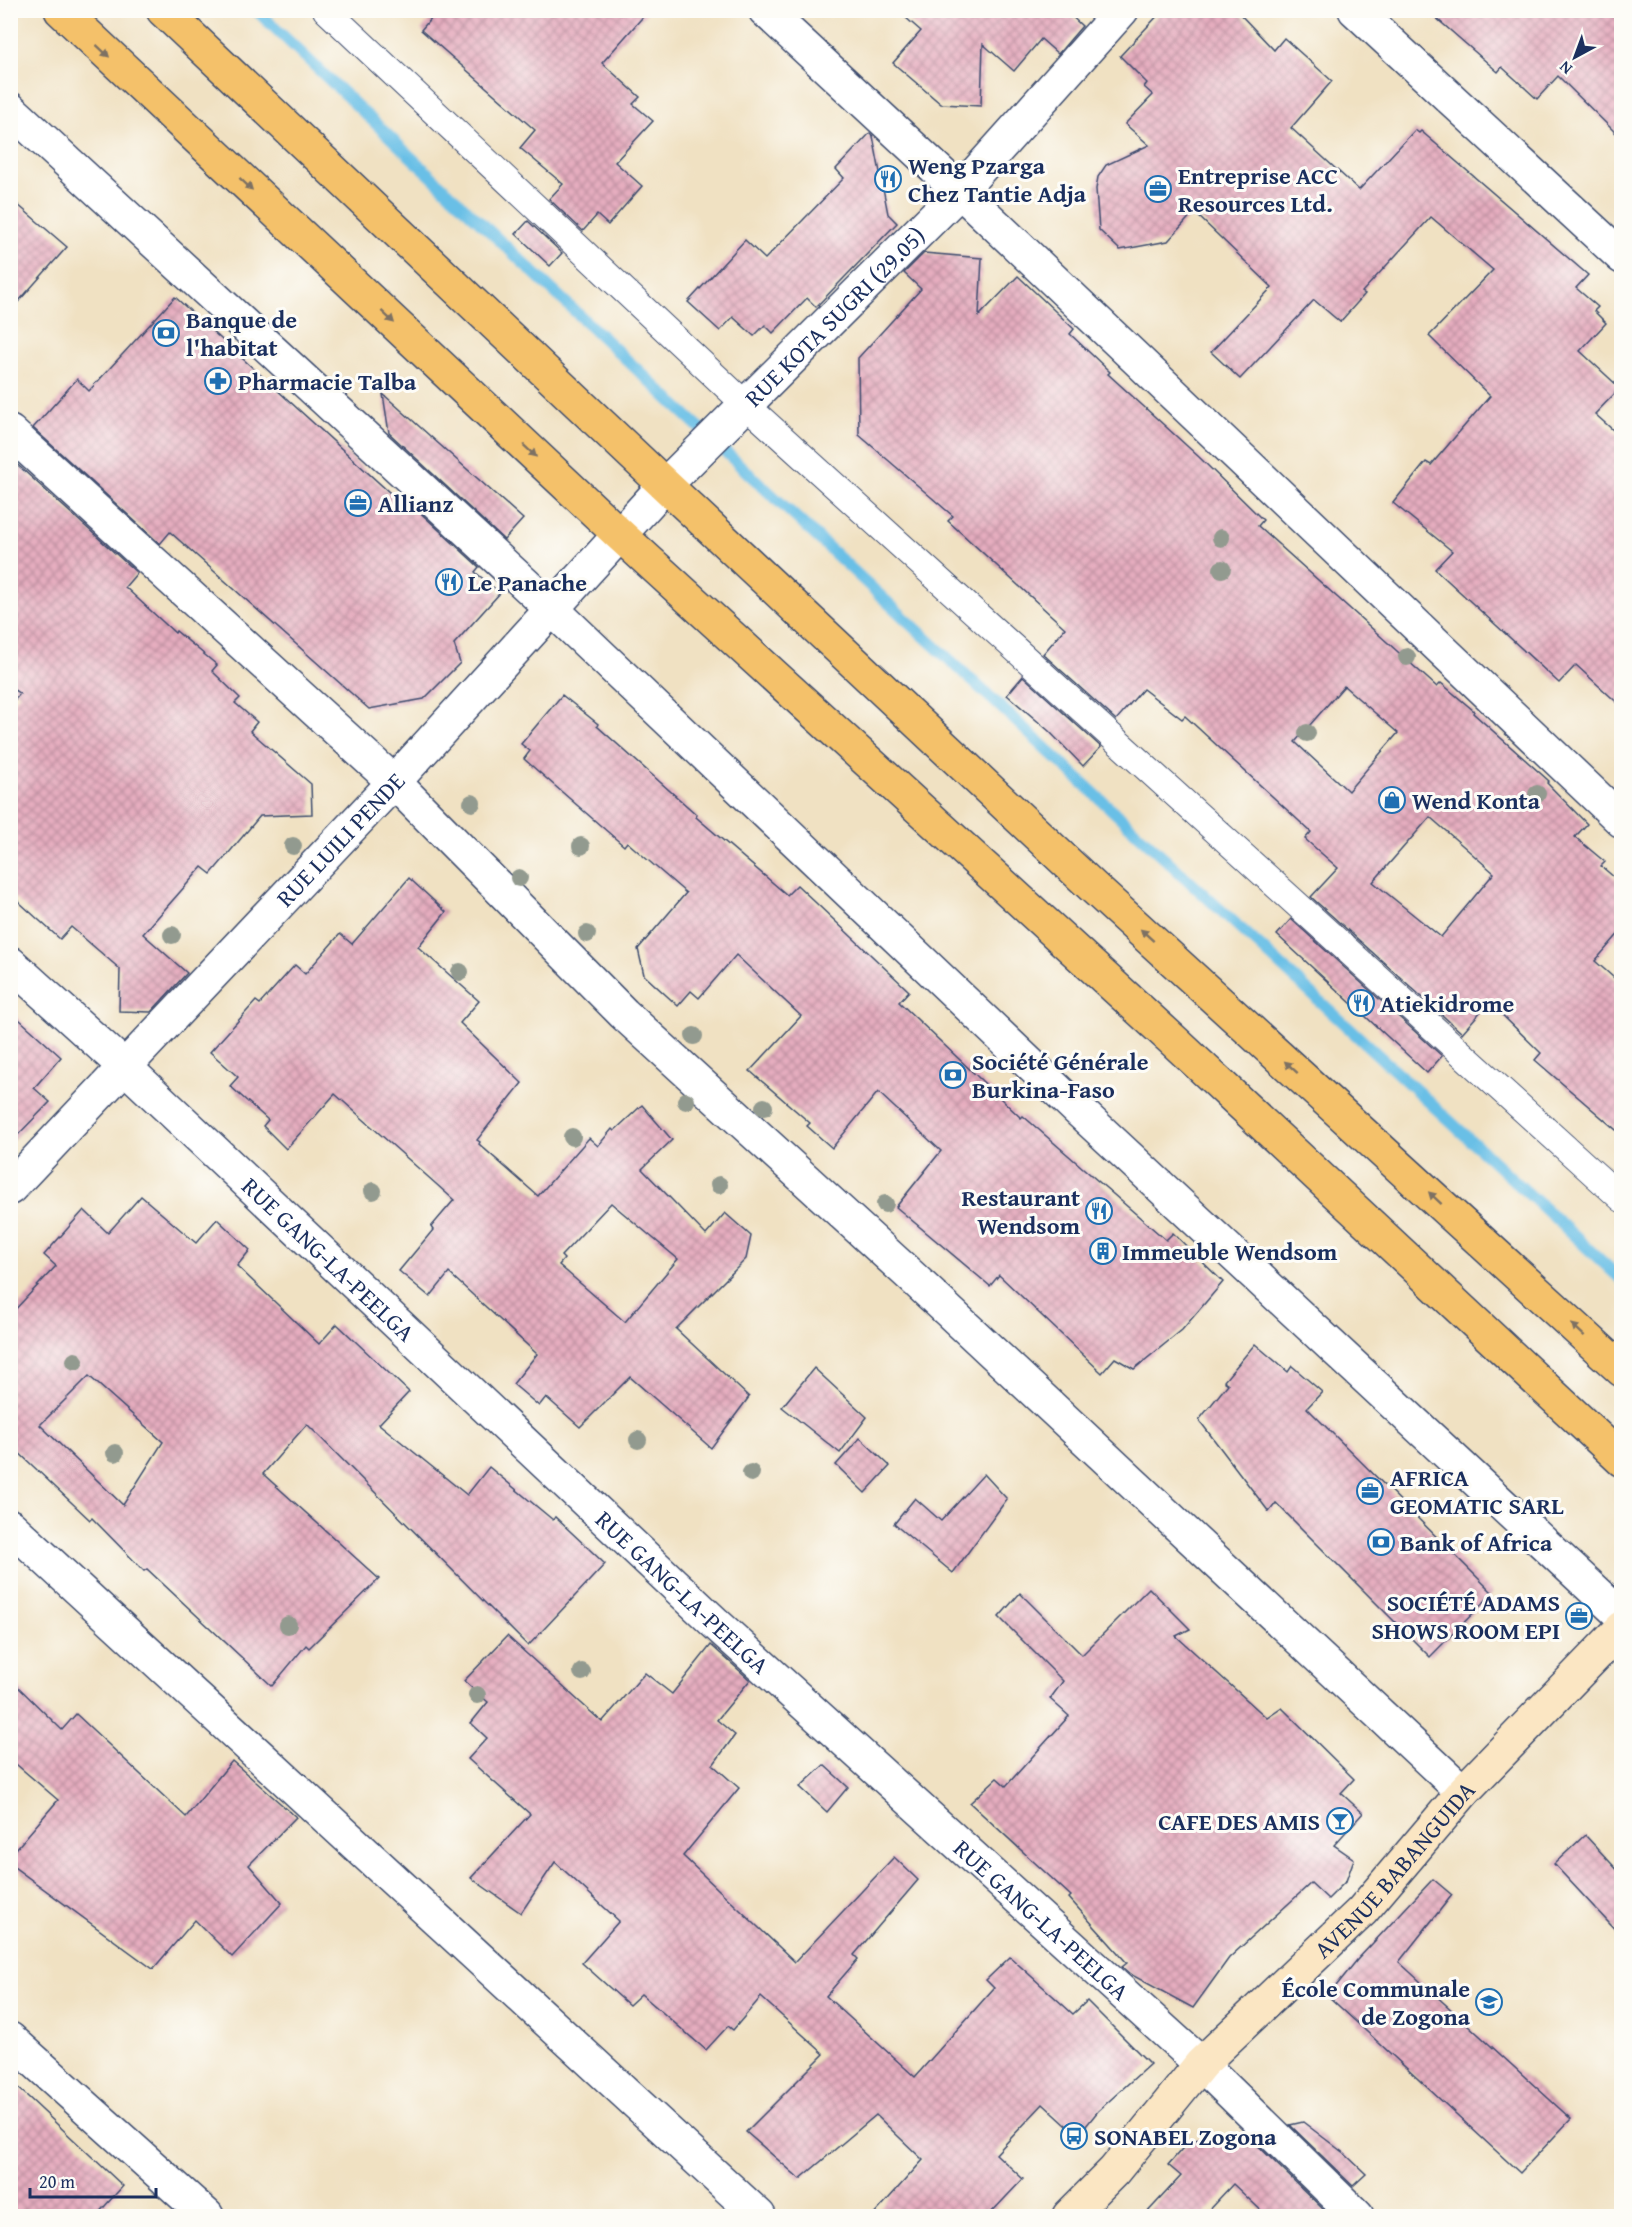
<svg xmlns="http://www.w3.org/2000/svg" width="1632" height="2227" font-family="'Gentium Book Plus',serif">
<defs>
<pattern id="building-cross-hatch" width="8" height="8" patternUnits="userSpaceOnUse" patternTransform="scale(1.5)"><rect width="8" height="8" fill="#e6adbf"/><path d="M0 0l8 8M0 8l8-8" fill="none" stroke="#ba8d9e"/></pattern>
</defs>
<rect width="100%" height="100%" fill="#fdfcf7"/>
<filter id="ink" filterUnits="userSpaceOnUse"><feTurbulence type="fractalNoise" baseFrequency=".0167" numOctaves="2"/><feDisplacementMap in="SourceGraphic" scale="12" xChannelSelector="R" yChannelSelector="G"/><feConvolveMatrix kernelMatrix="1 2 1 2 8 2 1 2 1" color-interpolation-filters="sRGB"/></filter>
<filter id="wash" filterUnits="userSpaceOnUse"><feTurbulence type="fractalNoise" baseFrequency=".008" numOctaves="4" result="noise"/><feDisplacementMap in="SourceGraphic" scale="24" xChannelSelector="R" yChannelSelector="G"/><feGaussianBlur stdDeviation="1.35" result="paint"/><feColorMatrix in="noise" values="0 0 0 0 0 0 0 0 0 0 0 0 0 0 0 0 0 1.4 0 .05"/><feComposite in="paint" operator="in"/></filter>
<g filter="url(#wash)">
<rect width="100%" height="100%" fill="#f0e1c2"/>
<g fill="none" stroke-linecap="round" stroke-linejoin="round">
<!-- stream -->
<path stroke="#69bfe6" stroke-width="12" d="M256 10C706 439 1165 858 1622 1280"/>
</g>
<g id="blocks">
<!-- building -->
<g fill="url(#building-cross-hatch)" fill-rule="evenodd">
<polygon points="438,10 649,10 602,63 640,97 633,104 653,121 615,162 642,186 608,225 597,215 583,231 549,199 563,184 520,148 535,130 421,30"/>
<polygon points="897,10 1065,10 1082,26 1058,54 1041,39 1014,71 983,44 981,106 941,104 893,63 921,31"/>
<polygon points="1163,10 1236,10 1274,50 1284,38 1332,81 1291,128 1359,190 1415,130 1419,133 1421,131 1588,275 1576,288 1598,307 1594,311 1606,323 1580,351 1620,388 1595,414 1622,438 1622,707 1576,665 1559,683 1435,569 1452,551 1393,503 1426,462 1431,465 1490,396 1429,336 1493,270 1431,217 1362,292 1365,294 1340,322 1314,300 1240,379 1211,352 1272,287 1194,212 1168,241 1120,250 1099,230 1096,189 1098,177 1106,165 1149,145 1125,124 1153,95 1144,87 1147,83 1120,56"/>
<polygon points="1427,10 1622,10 1622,139 1558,76 1537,99 1502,67 1498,72"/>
<polygon points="870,133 873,136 888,214 897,223 816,307 807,298 773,333 765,325 754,336 733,317 720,331 688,302 745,240 765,259 844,178 836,169"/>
<polygon points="10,198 67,247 10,311"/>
<polygon points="528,221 562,253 550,266 516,234"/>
<path d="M924 253 982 258 979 316 1018 276 1074 329 1070 334 1110 372 1108 374 1199 457 1263 520 1258 526 1437 687 1441 683 1474 711 1473 713 1549 781 1547 783 1587 824 1575 837 1605 862 1601 866 1622 884V930L1595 961 1622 985V1135L1535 1060 1541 1053 1489 1002 1462 1033 1311 897 1338 868 1305 839 1311 832 1185 716 1182 719 1143 689 1116 720 1043 654 1065 628 948 521 953 516 859 435 858 358 921 289 904 273ZM1344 686 1398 733 1348 791 1295 742ZM1430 817 1494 873 1441 937 1373 882Z"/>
<polygon points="175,297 400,502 399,493 479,567 475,572 500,593 454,644 460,663 424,699 369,709 170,532 160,544 33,428 77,379 89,391"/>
<polygon points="383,394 523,519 504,540 389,433"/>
<polygon points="10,458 137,573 125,587 175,633 176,631 217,665 212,671 240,698 235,703 257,722 250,731 311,784 312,814 260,816 211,874 202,867 143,934 187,973 151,1012 119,1011 120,969 71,927 60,939 10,894 10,705 20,694 10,687"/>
<polygon points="1023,676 1101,747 1083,766 1049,731 1007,695"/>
<polygon points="562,695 598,724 597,726 697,815 696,817 787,895 797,885 909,991 899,1002 1021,1118 1023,1116 1166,1240 1173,1233 1223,1282 1182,1330 1134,1369 1115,1358 1102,1373 999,1275 990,1286 896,1207 941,1151 878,1092 832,1148 807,1126 810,1123 750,1071 801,1016 736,955 699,998 691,991 678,1006 644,975 638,949 686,893 627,842 624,846 524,759 530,751 521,744"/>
<path d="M409 878 446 912 418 947 479 1001 460 1023 522 1083 477 1140 480 1142 479 1144 538 1196 589 1138 598 1146 612 1129 614 1131 642 1105 672 1140 642 1169 706 1235 725 1213 751 1236 746 1259 676 1329 749 1397 711 1448 630 1377 580 1427 546 1397 539 1406 513 1384 537 1354 449 1273 430 1297 399 1271 433 1230 431 1227 454 1200 335 1094 286 1149 263 1126 268 1120 230 1086 238 1077 210 1052 256 1001 260 1004 295 965 305 974 340 934 352 944ZM611 1203 678 1259 625 1322 559 1265 564 1259 561 1256Z"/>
<polygon points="1291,919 1442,1056 1427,1073 1277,935"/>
<polygon points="10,1011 61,1057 34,1088 50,1102 10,1143"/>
<path d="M141 1196 196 1243 217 1219 250 1250 237 1266 319 1344 337 1324 409 1392 379 1424 467 1495 489 1467 553 1520 555 1517 605 1564 528 1646 307 1424 263 1474 379 1579 309 1648 306 1645 272 1686 147 1569 144 1571 92 1518 90 1520 15 1449 10 1454V1315L56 1266 44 1255 84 1210 108 1233ZM89 1376 163 1442 123 1505 40 1425Z"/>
<polygon points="1255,1344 1288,1372 1292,1366 1322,1392 1307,1408 1493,1593 1430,1657 1276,1503 1269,1512 1199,1420 1228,1384 1224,1381"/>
<polygon points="814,1368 867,1417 840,1453 782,1407"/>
<polygon points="860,1438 890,1466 865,1493 836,1465"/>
<polygon points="984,1474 1007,1499 953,1573 894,1524 915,1498 941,1521"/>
<polygon points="1149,1588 1190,1629 1176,1636 1267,1718 1282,1708 1354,1779 1341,1793 1363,1813 1334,1845 1354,1859 1346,1881 1328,1899 1311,1883 1229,1958 1193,2008 1130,1974 1122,1967 1127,1963 1069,1898 1071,1896 970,1803 997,1778 1006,1786 1069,1716 1050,1699 1063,1681 999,1617 1020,1593 1082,1655"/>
<polygon points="507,1636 602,1722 645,1673 672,1694 711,1645 750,1680 717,1720 735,1735 713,1765 739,1788 683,1856 795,1962 894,1857 918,1880 854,1955 858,1959 826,1996 915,2077 994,1988 986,1980 1010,1957 1073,2014 1087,2001 1150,2064 1098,2111 1078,2136 1043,2104 996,2154 1023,2179 987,2217 872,2217 923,2160 876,2115 800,2179 746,2132 824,2054 761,1997 733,2030 728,2026 706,2050 641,1994 629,2005 582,1963 619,1921 555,1862 521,1913 471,1878 530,1814 468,1759 487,1738 471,1723 488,1702 464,1681"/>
<polygon points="10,1679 62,1730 76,1714 186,1817 232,1761 296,1817 249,1865 282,1903 232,1957 195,1920 153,1969 10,1864 10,1856 58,1800 10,1759"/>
<polygon points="824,1765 848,1787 827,1812 800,1787"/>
<polygon points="1585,1835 1622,1875 1622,1937 1554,1864"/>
<polygon points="1433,1879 1452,1895 1399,1962 1571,2119 1520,2173 1328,1996 1357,1960"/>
<polygon points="10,2080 123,2186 95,2217 10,2217"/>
<polygon points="1303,2122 1345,2154 1366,2174 1353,2186 1290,2125"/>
<polygon points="1244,2132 1327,2213 1323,2217 1268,2217 1233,2184 1202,2217 1143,2217 1181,2176 1168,2165 1189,2141"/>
</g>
</g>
</g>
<g filter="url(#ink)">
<use href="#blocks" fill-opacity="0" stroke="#3b4a6d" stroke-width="1.5"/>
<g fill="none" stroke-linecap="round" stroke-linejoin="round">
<defs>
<polyline id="lane" points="326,10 747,406 1622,1199"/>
<g id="street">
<polyline points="765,10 960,191 1622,821"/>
<polyline points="1355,10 1622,257"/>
<polyline points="10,109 551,608 1076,1108 1622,1616"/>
<polyline points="10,432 394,782 624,1014 911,1276 1463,1792"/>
<path id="s1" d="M10 963 125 1067 714 1622 1201 2064 1357 2216"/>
<path id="s2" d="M10 1188 394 782 665 485 960 191 1122 10"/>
<polyline points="10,1526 759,2216"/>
<polyline points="10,2039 207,2216"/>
</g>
<g id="secondary">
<path id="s3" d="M1069 2216 1114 2171 1201 2064 1362 1911 1463 1792 1622 1628"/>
</g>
<g id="primary">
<polyline points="61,10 619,534 1175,1042 1622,1460"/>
<polyline points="163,10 665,485 1093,887 1622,1370"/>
</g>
</defs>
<!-- lane casing -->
<use href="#lane" stroke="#3b4a6d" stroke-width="28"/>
<!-- street casing -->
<use href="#street" stroke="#3b4a6d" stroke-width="36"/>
<!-- secondary casing -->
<use href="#secondary" stroke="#3b4a6d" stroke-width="36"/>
<!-- primary casing -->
<use href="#primary" stroke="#3b4a6d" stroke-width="36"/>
<!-- lane -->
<use href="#lane" stroke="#fff" stroke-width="26"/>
<!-- street -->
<use href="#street" stroke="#fff" stroke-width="33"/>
<!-- secondary -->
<use href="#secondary" stroke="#fbe6c3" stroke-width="33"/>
<!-- primary -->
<use href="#primary" stroke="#f4c16a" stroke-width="33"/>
</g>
<!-- trees -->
<g fill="#929a8f">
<circle cx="1221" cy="538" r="9"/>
<circle cx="1222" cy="569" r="9"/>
<circle cx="1407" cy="657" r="9"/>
<circle cx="1307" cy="733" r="9"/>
<circle cx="1537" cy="794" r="9"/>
<circle cx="472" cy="803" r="9"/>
<circle cx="293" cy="846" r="9"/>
<circle cx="581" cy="846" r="9"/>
<circle cx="519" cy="878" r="9"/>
<circle cx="587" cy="934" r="9"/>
<circle cx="172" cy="935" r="9"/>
<circle cx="460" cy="972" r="9"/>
<circle cx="694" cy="1036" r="9"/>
<circle cx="686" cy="1101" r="9"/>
<circle cx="764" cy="1107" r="9"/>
<circle cx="572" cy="1137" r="9"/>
<circle cx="719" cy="1185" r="9"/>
<circle cx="373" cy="1191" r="9"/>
<circle cx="885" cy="1204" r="9"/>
<circle cx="75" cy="1361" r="9"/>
<circle cx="638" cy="1440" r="9"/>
<circle cx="115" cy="1453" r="9"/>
<circle cx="751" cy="1473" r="9"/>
<circle cx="288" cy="1625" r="9"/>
<circle cx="582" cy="1672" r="9"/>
<circle cx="477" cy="1695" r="9"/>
</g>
<!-- one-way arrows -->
<defs><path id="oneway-solid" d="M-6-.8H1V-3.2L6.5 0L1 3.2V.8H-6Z" transform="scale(1.5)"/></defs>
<g fill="#7d7163">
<use href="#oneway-solid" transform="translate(103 51) rotate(43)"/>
<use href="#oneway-solid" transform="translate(246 184) rotate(43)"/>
<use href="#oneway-solid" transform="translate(388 317) rotate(43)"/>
<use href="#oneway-solid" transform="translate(530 451) rotate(43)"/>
<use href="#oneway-solid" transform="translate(1147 935) rotate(-138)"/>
<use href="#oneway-solid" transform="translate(1291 1067) rotate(-138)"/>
<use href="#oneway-solid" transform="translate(1435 1198) rotate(-137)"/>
<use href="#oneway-solid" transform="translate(1578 1330) rotate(-137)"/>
</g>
</g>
<!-- icons -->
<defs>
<symbol id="restaurant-ring" viewBox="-11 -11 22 22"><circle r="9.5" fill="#fdfcf7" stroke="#1f6fb2" stroke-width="1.5"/><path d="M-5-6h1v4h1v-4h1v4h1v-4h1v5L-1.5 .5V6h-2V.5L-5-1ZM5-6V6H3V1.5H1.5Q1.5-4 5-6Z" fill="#1f6fb2"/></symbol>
<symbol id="office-ring" viewBox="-11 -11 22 22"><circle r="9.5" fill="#fdfcf7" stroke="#1f6fb2" stroke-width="1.5"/><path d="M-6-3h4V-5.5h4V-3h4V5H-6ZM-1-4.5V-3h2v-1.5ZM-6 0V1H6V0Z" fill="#1f6fb2"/></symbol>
<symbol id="bank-ring" viewBox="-11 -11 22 22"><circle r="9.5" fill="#fdfcf7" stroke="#1f6fb2" stroke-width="1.5"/><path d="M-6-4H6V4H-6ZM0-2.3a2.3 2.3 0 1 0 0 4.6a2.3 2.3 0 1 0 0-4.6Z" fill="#1f6fb2"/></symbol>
<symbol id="pharmacy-ring" viewBox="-11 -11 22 22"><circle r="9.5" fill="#fdfcf7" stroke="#1f6fb2" stroke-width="1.5"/><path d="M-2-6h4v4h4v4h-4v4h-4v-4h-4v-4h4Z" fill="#1f6fb2"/></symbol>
<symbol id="shop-ring" viewBox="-11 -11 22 22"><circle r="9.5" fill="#fdfcf7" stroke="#1f6fb2" stroke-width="1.5"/><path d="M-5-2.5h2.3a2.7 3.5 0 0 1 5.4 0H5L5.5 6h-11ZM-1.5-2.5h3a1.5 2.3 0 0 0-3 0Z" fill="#1f6fb2"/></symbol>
<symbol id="building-ring" viewBox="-11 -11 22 22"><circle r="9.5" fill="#fdfcf7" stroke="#1f6fb2" stroke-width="1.5"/><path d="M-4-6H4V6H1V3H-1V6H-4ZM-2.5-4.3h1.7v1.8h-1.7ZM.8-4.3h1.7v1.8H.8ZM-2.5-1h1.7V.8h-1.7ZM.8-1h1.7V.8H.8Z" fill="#1f6fb2"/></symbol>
<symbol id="bar-ring" viewBox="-11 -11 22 22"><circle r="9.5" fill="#fdfcf7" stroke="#1f6fb2" stroke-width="1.5"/><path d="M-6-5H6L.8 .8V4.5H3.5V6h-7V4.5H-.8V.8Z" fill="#1f6fb2"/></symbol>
<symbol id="school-ring" viewBox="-11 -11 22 22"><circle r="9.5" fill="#fdfcf7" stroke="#1f6fb2" stroke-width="1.5"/><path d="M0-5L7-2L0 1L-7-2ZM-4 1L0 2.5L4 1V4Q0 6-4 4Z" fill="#1f6fb2"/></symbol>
<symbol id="bus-ring" viewBox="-11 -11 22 22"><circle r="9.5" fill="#fdfcf7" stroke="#1f6fb2" stroke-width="1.5"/><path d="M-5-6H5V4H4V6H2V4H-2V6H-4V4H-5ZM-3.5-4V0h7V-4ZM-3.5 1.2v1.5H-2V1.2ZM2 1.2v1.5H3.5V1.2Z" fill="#1f6fb2"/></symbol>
</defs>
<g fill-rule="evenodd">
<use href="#restaurant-ring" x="873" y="164" width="30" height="30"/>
<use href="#office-ring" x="1143" y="174" width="30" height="30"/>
<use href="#bank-ring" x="151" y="318" width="30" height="30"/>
<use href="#pharmacy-ring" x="203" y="366" width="30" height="30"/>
<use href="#office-ring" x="343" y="488" width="30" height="30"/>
<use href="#restaurant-ring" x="434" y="567" width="30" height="30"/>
<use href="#shop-ring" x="1377" y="785" width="30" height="30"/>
<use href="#restaurant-ring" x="1346" y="988" width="30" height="30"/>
<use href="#bank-ring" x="938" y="1060" width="30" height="30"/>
<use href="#restaurant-ring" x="1084" y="1196" width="30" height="30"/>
<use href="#building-ring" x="1088" y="1236" width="30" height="30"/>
<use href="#office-ring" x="1355" y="1476" width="30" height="30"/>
<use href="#bank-ring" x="1366" y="1527" width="30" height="30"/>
<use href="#office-ring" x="1564" y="1601" width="30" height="30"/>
<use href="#bar-ring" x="1325" y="1806" width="30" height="30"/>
<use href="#school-ring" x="1474" y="1987" width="30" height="30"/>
<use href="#bus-ring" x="1059" y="2121" width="30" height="30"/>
</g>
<g text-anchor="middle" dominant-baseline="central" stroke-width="6" stroke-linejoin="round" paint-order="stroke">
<!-- poi labels -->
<g font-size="24" font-weight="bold" fill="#1b2f5e" stroke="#fdfcf7" text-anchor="start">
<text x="908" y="165">Weng Pzarga<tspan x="908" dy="28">Chez Tantie Adja</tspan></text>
<text x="1178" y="175">Entreprise ACC<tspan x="1178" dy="28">Resources Ltd.</tspan></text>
<text x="186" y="319">Banque de<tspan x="186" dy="28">l'habitat</tspan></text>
<text x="238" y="381">Pharmacie Talba</text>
<text x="378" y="503">Allianz</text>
<text x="468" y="582">Le Panache</text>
<text x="1412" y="800">Wend Konta</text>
<text x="1380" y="1003">Atiekidrome</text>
<text x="972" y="1061">Société Générale<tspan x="972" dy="28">Burkina-Faso</tspan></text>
<text x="1080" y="1197" text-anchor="end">Restaurant<tspan x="1080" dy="28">Wendsom</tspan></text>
<text x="1122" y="1251">Immeuble Wendsom</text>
<text x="1390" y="1477">AFRICA<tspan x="1390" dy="28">GEOMATIC SARL</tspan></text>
<text x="1400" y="1542">Bank of Africa</text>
<text x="1560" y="1602" text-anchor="end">SOCIÉTÉ ADAMS<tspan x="1560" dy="28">SHOWS ROOM EPI</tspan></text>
<text x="1320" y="1821" text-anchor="end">CAFE DES AMIS</text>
<text x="1470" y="1988" text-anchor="end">École Communale<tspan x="1470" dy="28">de Zogona</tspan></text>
<text x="1094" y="2136">SONABEL Zogona</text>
</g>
<!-- street labels -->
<g font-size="24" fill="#1b2f5e" stroke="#fdfcf7">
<text stroke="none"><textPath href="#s2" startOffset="1200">RUE KOTA SUGRI (29.05)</textPath></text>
<text stroke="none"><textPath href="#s2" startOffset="480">RUE LUILI PENDE</textPath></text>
<text stroke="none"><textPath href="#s1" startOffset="435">RUE GANG-LA-PEELGA</textPath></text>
<text stroke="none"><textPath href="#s1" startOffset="921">RUE GANG-LA-PEELGA</textPath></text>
<text stroke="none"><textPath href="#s3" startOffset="476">AVENUE BABANGUIDA</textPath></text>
<text stroke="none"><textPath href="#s1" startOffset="1407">RUE GANG-LA-PEELGA</textPath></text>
</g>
</g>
<!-- margin -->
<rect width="1632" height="2227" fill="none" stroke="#fdfcf7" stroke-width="36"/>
<!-- north arrow -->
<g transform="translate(1575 57) rotate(221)" stroke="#fdfcf7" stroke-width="4.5" paint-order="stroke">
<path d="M0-4.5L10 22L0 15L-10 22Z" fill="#1b2f5e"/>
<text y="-9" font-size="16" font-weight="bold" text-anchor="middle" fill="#1b2f5e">N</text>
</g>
<!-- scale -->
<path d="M30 2188v9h126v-9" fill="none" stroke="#1b2f5e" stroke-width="3"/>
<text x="39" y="2188" font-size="18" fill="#1b2f5e" stroke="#fdfcf7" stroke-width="4.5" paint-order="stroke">20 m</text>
</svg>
